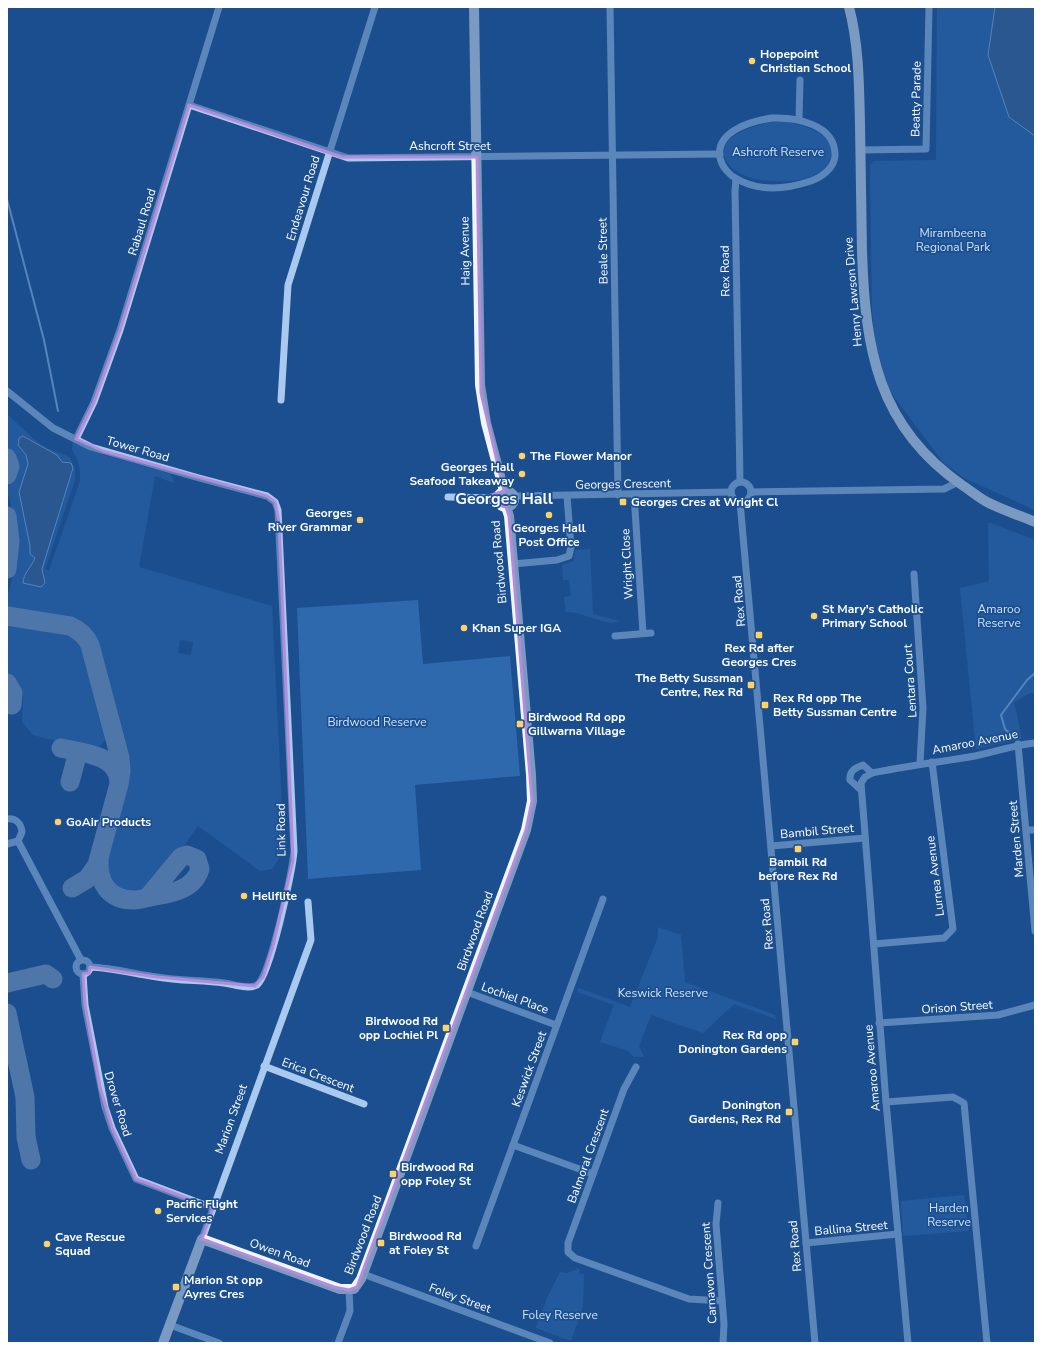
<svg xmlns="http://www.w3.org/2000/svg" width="1042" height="1350" font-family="'Nunito Sans',sans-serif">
<rect width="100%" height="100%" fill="#1b4f8f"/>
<!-- green -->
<g fill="#2e69ad" fill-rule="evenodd">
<polygon points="937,7 995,7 988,55 1009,117 1035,136 1035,510 964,478 943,462 892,394 884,377 875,344 872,311 870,165 874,161 936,160"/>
<path d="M778 121C796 122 840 133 830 159 822 183 781 183 761 180 749 178 734 173 727 162 710 136 762 123 778 121Z"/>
<path d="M7 414 37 442 49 449 70 457 75 470V480L45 569 49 571 80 481V471L77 458 72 450 73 442 104 455 171 474 174 483 155 476 139 567 272 606 284 851 272 869 260 871 198 826 153 889C129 906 105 892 104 863L127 777V758L95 641C81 613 41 615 14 611L10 610 7 606V598L14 571 17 547 16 522 7 491 15 465 14 459 8 450ZM26 436C37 445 57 451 62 462H65L42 569 44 579 41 587 23 583C25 574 31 567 35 558L30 554V546L19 492 28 464 26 455 20 449 17 442ZM180 640 193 642 191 655 178 653Z"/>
<polygon points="988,522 1035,540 1035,693 1030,693 1014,702 1022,739 976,749 960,588 989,581"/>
<polygon points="590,549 593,614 620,621 610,623 572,612 566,612 564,597 571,596 569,580 563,580 562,565 574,561 575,550"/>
<polygon points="418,600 423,664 510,656 520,776 415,785 421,870 308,879 297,608"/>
<polygon points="7,623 69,632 81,642 107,731 107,738 100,746 88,749 33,735 22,722 23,697 19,696 16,686 7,676"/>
<polygon points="658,927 681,935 685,982 775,1015 776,1019 734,1004 703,1033 651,1015 639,1046 644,1057 634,1057 628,1051 600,1042 614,1005 577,992 579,988 630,1007 658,937"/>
<polygon points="964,1195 969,1231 903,1236 901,1201"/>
<polygon points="580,1268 579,1274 584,1274 583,1307 571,1341 536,1328 547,1298 560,1272 567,1273"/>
</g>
<!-- water -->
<g fill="#3c6290" stroke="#9cc4f0">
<polygon points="995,7 1035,7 1035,136 1009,117 988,55"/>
<path d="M23 436 57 455 62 462 71 463 73 468 42 569 45 583 41 587 23 583C23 574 32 566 35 558L30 554V546L19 492 28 464 26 455 18 445 19 438Z"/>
</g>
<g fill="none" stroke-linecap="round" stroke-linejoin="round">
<!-- stream -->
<g stroke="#9cc4f0" stroke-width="2">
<polyline points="7,199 44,340 58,411"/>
<polyline points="1015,738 1005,729 1001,715 1027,680 1035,673"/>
</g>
<!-- taxiway -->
<g stroke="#8da7c7" stroke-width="19">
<polyline points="7,458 10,466 7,475"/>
<polyline points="7,516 10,541 7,569"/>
<path d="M7 616 70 626C79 630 86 636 90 645L120 758 121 771 119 784 97 865 87 879 72 888"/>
<polyline points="7,683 13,693 12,705"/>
<path d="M61 748C81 753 117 754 119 781"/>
<polyline points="70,782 78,752"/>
<path d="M99 859C98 882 108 900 134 900 141 900 148 897 155 896 173 893 194 889 200 869L197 859 187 855 181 857 148 897"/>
<polyline points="7,983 46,974 53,979"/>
<polyline points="7,1013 25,1097 26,1137 31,1160"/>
</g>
<!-- minor -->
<g stroke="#a9c9ee" stroke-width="7">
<polyline points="610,7 618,495"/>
<polyline points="189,105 348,158 720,154"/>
<path d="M772 118C795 117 836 124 835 156 834 168 822 177 811 181 787 189 760 192 737 179 729 175 722 167 720 158 715 131 752 121 772 118Z"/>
<polyline points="799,119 800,80"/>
<polyline points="861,150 926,149 929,7"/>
<polyline points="736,179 735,191 740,482"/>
<path d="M7 391 53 428 91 447 199 478 267 496 275 502 278 510 294 851C293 870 270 976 257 985 248 990 233 984 224 983 201 980 179 981 157 977 135 974 113 968 90 967"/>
<polyline points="281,400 288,285 375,7"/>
<polyline points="76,439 94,402 120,330 219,7"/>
<circle cx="741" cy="492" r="10"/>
<polyline points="751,492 944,489 958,482"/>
<polyline points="634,494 643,633"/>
<polyline points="515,496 731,492"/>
<polyline points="448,497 497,498"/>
<polyline points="740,502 815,1343"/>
<polyline points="513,564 557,560 569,556 571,547 567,496"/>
<polyline points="914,574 923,708 920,763"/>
<polyline points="615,636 651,633"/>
<polyline points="1018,744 1035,931"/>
<path d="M861 790 850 780C849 771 855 768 863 765L872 773"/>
<path d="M7 819C16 818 21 823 22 832L18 841 7 844"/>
<polyline points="1026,830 1035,830"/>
<polyline points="18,841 81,960"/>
<polyline points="771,846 865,838"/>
<polyline points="874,944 944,938 953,929 932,762"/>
<circle cx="83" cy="967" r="7"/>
<polyline points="83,974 85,1005 105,1107 112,1128 136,1179 213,1208"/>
<polyline points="467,992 556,1025"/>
<polyline points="879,1023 998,1015 1035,1005"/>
<polyline points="264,1066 364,1104"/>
<polyline points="636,1067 624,1089 568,1243 568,1252 575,1258 689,1299 722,1301"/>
<polyline points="886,1102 953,1097 964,1103 987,1343"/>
<polyline points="513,1145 593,1174"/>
<polyline points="718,1203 716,1224 724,1324 723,1343"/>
<polyline points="202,1239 311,940 308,902"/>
<polyline points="806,1243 898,1234"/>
<polyline points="476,1246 603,899"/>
<polyline points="363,1274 550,1343"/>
<polyline points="170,1325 219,1343"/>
<polyline points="338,1343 350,1311 349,1290"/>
<path d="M908 1343 886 1102 861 783 865 777 872 773C906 766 940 762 975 756 995 752 1014 745 1035 743"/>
</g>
<!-- major -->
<g stroke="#f0f6ff" stroke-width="10">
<polyline points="474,7 480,385 486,423 504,491"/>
<path d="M849 7C859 45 859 85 860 124 861 167 861 209 862 251 865 348 877 426 962 485 971 491 979 498 987 502 1002 510 1019 515 1035 522"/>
<circle cx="506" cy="499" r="8"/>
<polyline points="163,1343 202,1239 340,1289 354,1289 361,1279 526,830 532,801 531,775 509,516 506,507"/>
</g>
</g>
<!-- marked area -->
<path d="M0 0H1042V1350H0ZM189 105 342 157H477L481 393 504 491 479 499 506 507 509 516 532 801 526 830 357 1287 349 1290 334 1287 202 1239 213 1208 136 1179 112 1128 100 1087 85 1005 83 974 89 973 90 967 157 977 255 986 263 977 273 946 293 860 279 522 275 502 267 496 103 451 76 439 94 402 120 330Z" fill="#1b4f8f" fill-opacity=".55" fill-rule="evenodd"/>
<path fill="none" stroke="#b68bdc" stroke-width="3" stroke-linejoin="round" d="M189 105 342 157H477L481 393 504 491 479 499 506 507 509 516 532 801 526 830 357 1287 349 1290 334 1287 202 1239 213 1208 136 1179 112 1128 100 1087 85 1005 83 974 89 973 90 967 157 977 255 986 263 977 273 946 293 860 279 522 275 502 267 496 103 451 76 439 94 402 120 330Z"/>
<!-- markers -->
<g fill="#ffd166" stroke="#1b4f8f" stroke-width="1.5">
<circle cx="752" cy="61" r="4"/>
<circle cx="522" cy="456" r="4"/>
<circle cx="522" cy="474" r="4"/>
<rect x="619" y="498" width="8" height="8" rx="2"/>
<circle cx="549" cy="515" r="4"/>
<circle cx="360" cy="520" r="4"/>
<circle cx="814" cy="616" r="4"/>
<circle cx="464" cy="628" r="4"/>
<rect x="755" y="631" width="8" height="8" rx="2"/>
<rect x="747" y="681" width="8" height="8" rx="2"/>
<rect x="761" y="701" width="8" height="8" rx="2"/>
<rect x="516" y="720" width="8" height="8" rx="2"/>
<circle cx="58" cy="822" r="4"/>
<rect x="794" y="845" width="8" height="8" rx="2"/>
<circle cx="244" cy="896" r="4"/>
<rect x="442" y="1024" width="8" height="8" rx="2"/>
<rect x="791" y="1038" width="8" height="8" rx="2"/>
<rect x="785" y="1108" width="8" height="8" rx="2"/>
<rect x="389" y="1170" width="8" height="8" rx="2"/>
<circle cx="158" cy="1211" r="4"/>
<rect x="377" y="1239" width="8" height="8" rx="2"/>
<circle cx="47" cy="1244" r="4"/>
<rect x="172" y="1283" width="8" height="8" rx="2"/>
</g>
<g text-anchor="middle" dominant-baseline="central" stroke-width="3.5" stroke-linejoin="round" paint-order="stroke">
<!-- poi labels -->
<g font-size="12" font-weight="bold" fill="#fff" stroke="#1b4f8f" text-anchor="start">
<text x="760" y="54">Hopepoint<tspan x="760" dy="14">Christian School</tspan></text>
<text x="530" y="456">The Flower Manor</text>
<text x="514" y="467" text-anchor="end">Georges Hall<tspan x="514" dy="14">Seafood Takeaway</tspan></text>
<text x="631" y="502">Georges Cres at Wright Cl</text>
<text x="352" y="513" text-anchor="end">Georges<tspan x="352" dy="14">River Grammar</tspan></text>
<text x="549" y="528" text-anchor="middle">Georges Hall<tspan x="549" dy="14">Post Office</tspan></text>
<text x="822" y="609">St Mary's Catholic<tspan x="822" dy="14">Primary School</tspan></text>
<text x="472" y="628">Khan Super IGA</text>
<text x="759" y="648" text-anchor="middle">Rex Rd after<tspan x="759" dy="14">Georges Cres</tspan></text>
<text x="743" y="678" text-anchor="end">The Betty Sussman<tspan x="743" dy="14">Centre, Rex Rd</tspan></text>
<text x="773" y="698">Rex Rd opp The<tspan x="773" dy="14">Betty Sussman Centre</tspan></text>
<text x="528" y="717">Birdwood Rd opp<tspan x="528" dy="14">Gillwarna Village</tspan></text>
<text x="66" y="822">GoAir Products</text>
<text x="798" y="862" text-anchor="middle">Bambil Rd<tspan x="798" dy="14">before Rex Rd</tspan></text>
<text x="252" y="896">Heliflite</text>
<text x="438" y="1021" text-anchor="end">Birdwood Rd<tspan x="438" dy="14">opp Lochiel Pl</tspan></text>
<text x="787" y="1035" text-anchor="end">Rex Rd opp<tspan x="787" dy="14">Donington Gardens</tspan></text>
<text x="781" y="1105" text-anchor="end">Donington<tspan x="781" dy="14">Gardens, Rex Rd</tspan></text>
<text x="401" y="1167">Birdwood Rd<tspan x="401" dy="14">opp Foley St</tspan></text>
<text x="166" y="1204">Pacific Flight<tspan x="166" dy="14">Services</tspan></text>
<text x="389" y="1236">Birdwood Rd<tspan x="389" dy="14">at Foley St</tspan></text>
<text x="55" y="1237">Cave Rescue<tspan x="55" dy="14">Squad</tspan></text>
<text x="184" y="1280">Marion St opp<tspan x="184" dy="14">Ayres Cres</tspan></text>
</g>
<!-- street labels -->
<g font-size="12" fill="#fff" stroke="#1b4f8f">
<text transform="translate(916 99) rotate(-89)">Beatty Parade</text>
<text x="450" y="146">Ashcroft Street</text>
<text transform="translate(303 198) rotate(-73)">Endeavour Road</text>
<text transform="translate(142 222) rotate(-73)">Rabaul Road</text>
<text transform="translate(465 251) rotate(-91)">Haig Avenue</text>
<text transform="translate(603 251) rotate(-91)">Beale Street</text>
<text transform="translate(725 271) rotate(-91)">Rex Road</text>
<text transform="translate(853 292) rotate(-95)">Henry Lawson Drive</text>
<text transform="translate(138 449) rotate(16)">Tower Road</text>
<text transform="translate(623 484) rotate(-1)">Georges Crescent</text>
<text transform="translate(499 562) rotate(-95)">Birdwood Road</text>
<text transform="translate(627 564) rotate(-93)">Wright Close</text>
<text transform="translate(739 601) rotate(-95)">Rex Road</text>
<text transform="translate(910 681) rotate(-94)">Lentara Court</text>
<text transform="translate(975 742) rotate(-11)">Amaroo Avenue</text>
<text transform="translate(281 830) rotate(-91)">Link Road</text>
<text transform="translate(817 831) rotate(-5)">Bambil Street</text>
<text transform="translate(1016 839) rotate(-95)">Marden Street</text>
<text transform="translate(935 876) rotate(-97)">Lurnea Avenue</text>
<text transform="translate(767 924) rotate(-95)">Rex Road</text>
<text transform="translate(475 931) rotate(-70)">Birdwood Road</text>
<text transform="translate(515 998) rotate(20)">Lochiel Place</text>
<text transform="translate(957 1007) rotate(-4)">Orison Street</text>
<text transform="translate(872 1068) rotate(-95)">Amaroo Avenue</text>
<text transform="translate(529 1069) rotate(-70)">Keswick Street</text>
<text transform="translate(318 1075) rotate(21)">Erica Crescent</text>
<text transform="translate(118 1104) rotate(73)">Drover Road</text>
<text transform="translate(231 1119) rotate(-70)">Marion Street</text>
<text transform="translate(588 1156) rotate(-70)">Balmoral Crescent</text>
<text transform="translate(851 1228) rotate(-5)">Ballina Street</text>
<text transform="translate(363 1235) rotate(-69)">Birdwood Road</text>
<text transform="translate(795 1246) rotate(-95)">Rex Road</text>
<text transform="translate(280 1253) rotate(20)">Owen Road</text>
<text transform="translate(709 1273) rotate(-94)">Carnavon Crescent</text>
<text transform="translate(460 1298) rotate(20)">Foley Street</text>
</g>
<!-- park labels -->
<g font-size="12" fill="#cfe3fa" stroke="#1b4f8f">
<text x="778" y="152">Ashcroft Reserve</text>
<text x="953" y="233">Mirambeena<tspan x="953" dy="14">Regional Park</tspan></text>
<text x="999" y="609">Amaroo<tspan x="999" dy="14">Reserve</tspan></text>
<text x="377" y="722">Birdwood Reserve</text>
<text x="663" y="993">Keswick Reserve</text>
<text x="949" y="1208">Harden<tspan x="949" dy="14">Reserve</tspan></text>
<text x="560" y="1315">Foley Reserve</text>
</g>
<!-- district labels -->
<g font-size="16" font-weight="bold" fill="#fff" stroke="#1b4f8f">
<text x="504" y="499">Georges Hall</text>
</g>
</g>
<!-- border -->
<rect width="1042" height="1350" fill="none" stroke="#ffffff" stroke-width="16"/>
</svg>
